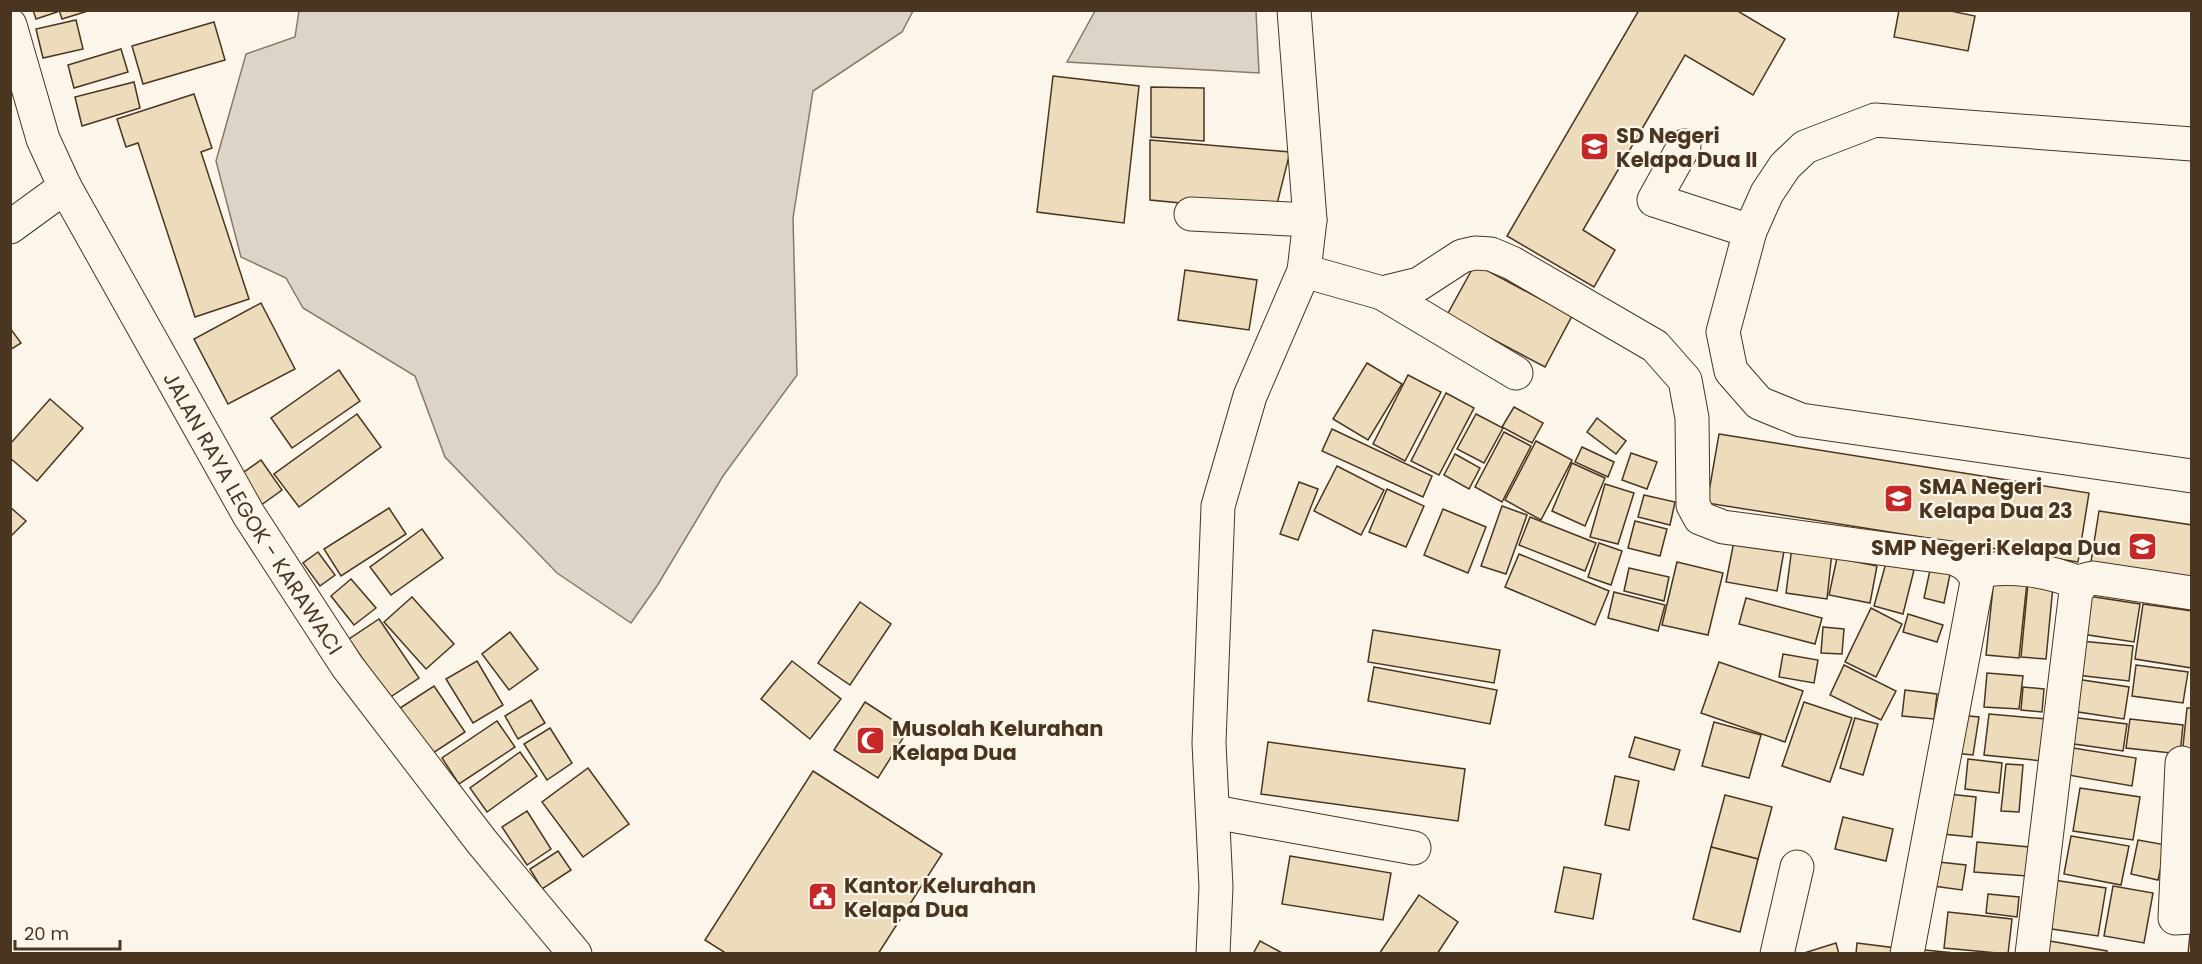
<svg xmlns="http://www.w3.org/2000/svg" width="2202" height="964" font-family="Poppins,sans-serif">
<rect width="100%" height="100%" fill="#fbf6e9"/>
<!-- water -->
<g fill="#dcd4c6" stroke="#887966" stroke-width="1.5">
<polygon points="299,11 913,11 902,32 813,91 793,218 797,375 723,476 657,586 631,623 557,573 445,457 415,376 303,308 286,278 241,257 216,161 246,54 295,37"/>
<polygon points="1095,11 1256,11 1259,73 1067,62"/>
</g>
<!-- building -->
<g fill="#ecdcbc" stroke="#4a3520" stroke-width="1.5">
<polygon points="33,10 56,10 57,12 36,19"/>
<polygon points="59,10 91,10 62,19"/>
<polygon points="1639,10 1736,10 1785,39 1753,95 1685,55 1583,230 1615,250 1594,287 1507,236"/>
<polygon points="1899,10 1946,10 1975,16 1968,51 1894,37"/>
<polygon points="76,20 83,49 43,58 36,29"/>
<polygon points="214,22 225,60 143,84 132,46"/>
<polygon points="121,49 128,72 74,88 68,65"/>
<polygon points="1053,76 1139,86 1124,223 1037,212"/>
<polygon points="134,82 140,108 82,126 75,97"/>
<polygon points="1151,87 1204,88 1204,141 1151,137"/>
<polygon points="194,94 212,148 201,152 249,299 195,317 138,143 126,147 117,119"/>
<polygon points="1150,140 1290,152 1275,212 1150,200"/>
<polygon points="1475,264 1572,316 1545,367 1447,315"/>
<polygon points="1185,270 1257,280 1249,330 1178,320"/>
<polygon points="261,303 295,369 228,404 194,339"/>
<polygon points="10,328 21,343 10,350"/>
<polygon points="1367,363 1402,384 1368,440 1333,419"/>
<polygon points="339,370 360,401 292,448 271,418"/>
<polygon points="1408,375 1441,392 1405,461 1373,444"/>
<polygon points="1446,393 1474,408 1439,475 1411,461"/>
<polygon points="50,399 83,428 37,481 10,458 10,444"/>
<polygon points="1514,407 1543,423 1532,443 1502,427"/>
<polygon points="357,414 381,447 299,507 274,474"/>
<polygon points="1476,414 1503,428 1484,463 1457,449"/>
<polygon points="1597,418 1626,441 1616,454 1587,432"/>
<polygon points="1332,429 1432,476 1423,497 1322,451"/>
<polygon points="1504,432 1531,446 1502,502 1475,487"/>
<polygon points="1719,434 2089,493 2078,562 1707,503"/>
<polygon points="1536,441 1572,460 1541,520 1505,500"/>
<polygon points="1582,447 1614,462 1608,477 1575,462"/>
<polygon points="1631,453 1657,462 1647,489 1622,480"/>
<polygon points="1455,454 1480,468 1469,489 1444,475"/>
<polygon points="261,460 282,490 257,508 237,477"/>
<polygon points="1572,463 1605,478 1585,526 1552,511"/>
<polygon points="1337,466 1384,490 1361,535 1314,511"/>
<polygon points="1299,482 1318,489 1298,540 1280,534"/>
<polygon points="1605,484 1634,493 1618,544 1590,537"/>
<polygon points="1387,489 1424,506 1406,547 1369,532"/>
<polygon points="1644,495 1675,502 1670,525 1638,517"/>
<polygon points="1502,506 1527,515 1506,574 1481,566"/>
<polygon points="10,507 26,521 10,537"/>
<polygon points="389,508 406,534 341,576 324,549"/>
<polygon points="1443,509 1486,527 1468,573 1424,555"/>
<polygon points="2099,511 2192,525 2192,584 2090,568"/>
<polygon points="1530,517 1596,543 1585,571 1519,545"/>
<polygon points="1635,521 1667,529 1660,556 1628,548"/>
<polygon points="422,529 443,558 391,595 370,567"/>
<polygon points="1735,536 1785,545 1777,591 1726,582"/>
<polygon points="1599,543 1622,551 1611,585 1588,577"/>
<polygon points="1792,547 1832,552 1827,599 1786,593"/>
<polygon points="318,552 335,575 320,586 303,563"/>
<polygon points="1519,554 1609,591 1595,625 1505,587"/>
<polygon points="1837,558 1877,566 1870,603 1829,595"/>
<polygon points="1932,561 1952,565 1944,603 1924,598"/>
<polygon points="1677,562 1723,573 1708,635 1662,625"/>
<polygon points="1886,563 1914,570 1903,614 1874,606"/>
<polygon points="1629,568 1669,577 1664,601 1624,591"/>
<polygon points="1994,578 2027,582 2019,658 1986,655"/>
<polygon points="351,579 376,608 354,625 331,596"/>
<polygon points="2028,583 2053,586 2046,659 2021,657"/>
<polygon points="1614,592 1665,605 1658,631 1608,618"/>
<polygon points="2088,596 2140,604 2134,642 2082,634"/>
<polygon points="412,597 454,644 426,669 384,622"/>
<polygon points="1746,598 1822,618 1815,644 1739,624"/>
<polygon points="860,602 891,624 850,685 818,663"/>
<polygon points="2143,604 2192,611 2192,668 2135,659"/>
<polygon points="1871,608 1902,624 1876,677 1845,662"/>
<polygon points="1908,614 1943,625 1937,642 1903,632"/>
<polygon points="379,619 419,678 389,698 349,639"/>
<polygon points="1823,627 1844,629 1842,654 1821,653"/>
<polygon points="1373,630 1500,650 1494,683 1368,662"/>
<polygon points="510,632 538,669 509,690 482,654"/>
<polygon points="2080,641 2133,646 2129,681 2076,675"/>
<polygon points="1783,654 1818,660 1814,683 1779,677"/>
<polygon points="477,661 503,705 473,723 446,679"/>
<polygon points="792,661 841,699 810,739 761,699"/>
<polygon points="1719,662 1803,691 1785,742 1701,713"/>
<polygon points="1844,665 1896,691 1881,720 1830,695"/>
<polygon points="2136,665 2188,672 2183,703 2132,696"/>
<polygon points="1374,667 1497,690 1490,724 1368,701"/>
<polygon points="1987,673 2023,676 2019,709 1984,707"/>
<polygon points="2076,679 2129,687 2124,719 2072,711"/>
<polygon points="434,686 465,732 427,757 397,710"/>
<polygon points="2023,687 2044,689 2042,712 2021,710"/>
<polygon points="1905,690 1937,694 1934,719 1902,716"/>
<polygon points="531,700 545,723 518,739 505,716"/>
<polygon points="865,702 908,730 878,778 834,750"/>
<polygon points="1804,702 1852,718 1830,782 1782,766"/>
<polygon points="2187,708 2192,708 2192,757 2182,756"/>
<polygon points="1989,714 2047,719 2043,761 1984,755"/>
<polygon points="1958,715 1979,717 1973,755 1953,753"/>
<polygon points="2070,717 2127,724 2123,751 2067,743"/>
<polygon points="1855,718 1878,724 1863,775 1840,768"/>
<polygon points="2130,719 2183,725 2180,754 2126,748"/>
<polygon points="497,721 515,747 459,784 442,758"/>
<polygon points="1714,722 1761,735 1749,778 1702,766"/>
<polygon points="550,728 572,763 547,780 524,744"/>
<polygon points="1635,737 1680,750 1674,770 1629,757"/>
<polygon points="1268,742 1465,769 1458,821 1261,794"/>
<polygon points="2067,747 2136,758 2132,786 2062,774"/>
<polygon points="520,752 537,776 487,812 470,788"/>
<polygon points="1968,759 2002,763 1999,793 1965,789"/>
<polygon points="2006,764 2023,765 2019,812 2001,811"/>
<polygon points="588,768 629,824 583,857 542,802"/>
<polygon points="813,771 942,854 878,954 727,954 705,940"/>
<polygon points="1615,776 1639,781 1629,830 1605,825"/>
<polygon points="2080,788 2140,797 2133,840 2073,831"/>
<polygon points="1948,794 1976,797 1972,837 1943,834"/>
<polygon points="1725,795 1772,807 1758,859 1711,847"/>
<polygon points="527,811 551,849 527,865 502,827"/>
<polygon points="1843,817 1893,829 1886,861 1835,849"/>
<polygon points="2071,836 2129,846 2121,885 2064,874"/>
<polygon points="2138,840 2166,845 2158,880 2131,874"/>
<polygon points="1977,842 2029,847 2027,876 1974,872"/>
<polygon points="1711,847 1758,859 1740,932 1693,919"/>
<polygon points="558,851 571,870 542,889 530,869"/>
<polygon points="1290,856 1391,873 1383,920 1282,904"/>
<polygon points="1929,861 1966,865 1962,890 1926,885"/>
<polygon points="1564,867 1601,874 1593,919 1555,912"/>
<polygon points="2047,879 2106,888 2098,936 2039,927"/>
<polygon points="2113,886 2153,893 2144,943 2104,936"/>
<polygon points="1988,894 2019,897 2017,917 1986,913"/>
<polygon points="1419,895 1458,922 1437,954 1379,954"/>
<polygon points="1948,912 2012,919 2008,954 1944,948"/>
<polygon points="2190,934 2192,954 2188,954"/>
<polygon points="2044,940 2107,951 2107,954 2041,954"/>
<polygon points="1260,941 1284,954 1253,954"/>
<polygon points="1836,943 1839,954 1801,954"/>
<polygon points="1857,943 1896,948 1895,954 1856,954"/>
<polygon points="1915,949 1954,953 1954,954 1915,954"/>
</g>
<g fill="none" stroke-linecap="round" stroke-linejoin="round">
<defs>
<g id="minor">
<polyline points="1684,146 1654,200 1750,231 1767,193 1785,166 1805,147 1875,120 2192,144"/>
<polyline points="1191,214 1310,220"/>
<polyline points="10,227 65,187"/>
<polyline points="1750,231 1723,332 1731,371 1759,403 1801,420 2192,476"/>
<path d="M1304 271 1382 293 1419 284 1462 256 1475 253 1491 254 1512 263 1655 346 1685 380 1692 418 1693 505 1700 518 1723 527 1952 558C1965 562 1973 568 1977 582L1907 954"/>
<polyline points="1382,293 1516,373"/>
<path d="M1974 572C2008 564 2049 570 2081 584"/>
<polyline points="2182,763 2175,918 2192,917"/>
<polyline points="1214,812 1414,848"/>
<polyline points="1213,954 1216,887 1209,743 1218,506 1250,396 1304,271 1310,220 1294,10"/>
<polyline points="1777,954 1797,867"/>
<polyline points="2032,954 2076,591 2085,580 2093,578 2192,593"/>
</g>
<g id="major">
<path id="s1" d="M10 25 43 139 65 187 249 515 347 666 482 842 575 954"/>
</g>
</defs>
<!-- minor casing -->
<use href="#minor" stroke="#4a3520" stroke-width="35"/>
<!-- major casing -->
<use href="#major" stroke="#4a3520" stroke-width="35"/>
<!-- minor -->
<use href="#minor" stroke="#fbf6e9" stroke-width="33"/>
<!-- major -->
<use href="#major" stroke="#fbf6e9" stroke-width="33"/>
</g>
<!-- icons -->
<defs>
<symbol id="school-square" viewBox="-11 -11 22 22"><rect x="-9" y="-9" width="18" height="18" rx="4" fill="#c62828" stroke="#fbf6e9"/><path d="M0-5L7-2L0 1L-7-2ZM-4 1L0 2.5L4 1V4Q0 6-4 4Z" fill="#fff"/></symbol>
<symbol id="mosque-square" viewBox="-11 -11 22 22"><rect x="-9" y="-9" width="18" height="18" rx="4" fill="#c62828" stroke="#fbf6e9"/><path d="M3.5-4.9A6 6 0 1 0 3.5 4.9A5 5 0 1 1 3.5-4.9Z" fill="#fff"/></symbol>
<symbol id="civic-square" viewBox="-11 -11 22 22"><rect x="-9" y="-9" width="18" height="18" rx="4" fill="#c62828" stroke="#fbf6e9"/><path d="M-.6-6.5H3V-4.5H.6V-3L4-1V1h2V6H-6V1h2V-1L-.6-3ZM-1.2 2.5V6h2.4V2.5Z" fill="#fff"/></symbol>
</defs>
<g fill-rule="evenodd">
<use href="#school-square" x="1578" y="130" width="33" height="33"/>
<use href="#school-square" x="1882" y="482" width="33" height="33"/>
<use href="#school-square" x="2126" y="530" width="33" height="33"/>
<use href="#mosque-square" x="854" y="724" width="33" height="33"/>
<use href="#civic-square" x="806" y="880" width="33" height="33"/>
</g>
<g text-anchor="middle" dominant-baseline="central" stroke-width="4.5" stroke-linejoin="round" paint-order="stroke">
<!-- poi labels -->
<g font-size="21" font-weight="bold" fill="#4a3520" stroke="#fbf6e9" text-anchor="start">
<text x="1616" y="135">SD Negeri<tspan x="1616" dy="24">Kelapa Dua II</tspan></text>
<text x="1919" y="486">SMA Negeri<tspan x="1919" dy="24">Kelapa Dua 23</tspan></text>
<text x="2121" y="547" text-anchor="end">SMP Negeri Kelapa Dua</text>
<text x="892" y="728">Musolah Kelurahan<tspan x="892" dy="24">Kelapa Dua</tspan></text>
<text x="844" y="885">Kantor Kelurahan<tspan x="844" dy="24">Kelapa Dua</tspan></text>
</g>
<!-- street labels -->
<g font-size="21" fill="#4a3520" stroke="#fbf6e9">
<text stroke="none"><textPath href="#s1" startOffset="548">JALAN RAYA LEGOK - KARAWACI</textPath></text>
</g>
</g>
<!-- border -->
<rect width="2202" height="964" fill="none" stroke="#4a3520" stroke-width="24"/>
<!-- scale -->
<path d="M15 940v9h105v-9" fill="none" stroke="#4a3520" stroke-width="3"/>
<text x="24" y="940" font-size="18" fill="#4a3520" stroke="#fbf6e9" stroke-width="4.5" paint-order="stroke">20 m</text>
</svg>
